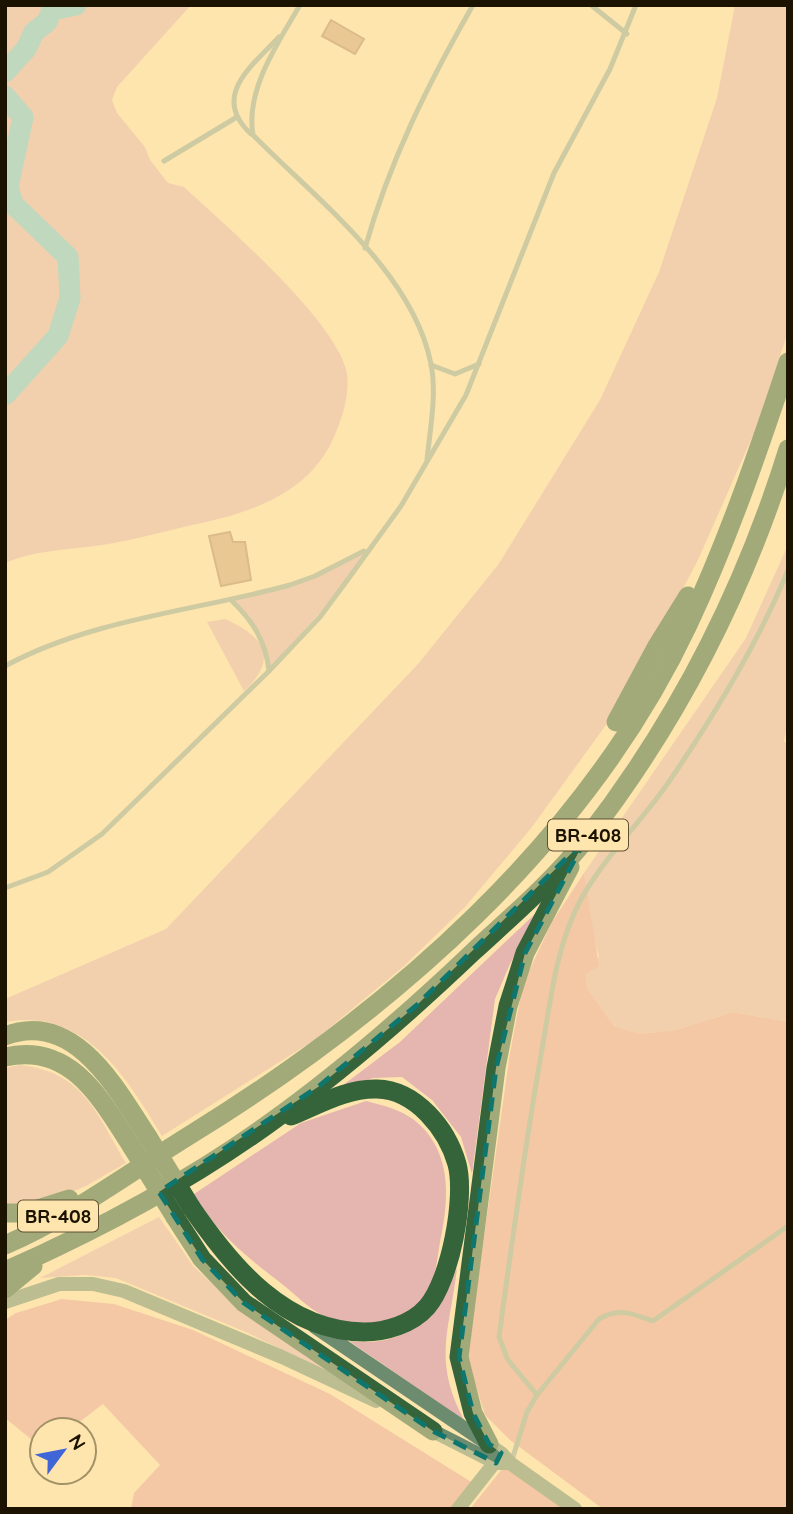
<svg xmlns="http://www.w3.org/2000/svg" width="793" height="1514" font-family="Quicksand,sans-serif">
<rect width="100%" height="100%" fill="#fee5ad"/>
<!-- green -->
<g fill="#e5b5af">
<path d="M5 5H191L117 87 112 100 117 113 145 147 150 160 168 183 184 187C224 224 339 323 347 374 350 395 341 423 332 441 307 495 247 514 192 525 166 531 140 538 114 543 77 550 41 548 5 563Z"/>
<path d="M735 5H788V332L754 433 698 560 624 700 532 827 465 907 403 967 316 1039 162 1136C127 1078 85 1007 5 1022V999L166 929 418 664 498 565 600 400 659 272 717 98Z"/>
<polygon points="788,545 788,722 784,741 788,745 788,1022 733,1012 676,1030 640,1034 614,1026 587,988 586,974 599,957 591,929 584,873 746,638"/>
<path d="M367 549C347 590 298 633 269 671L254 625 232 601 315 576Z"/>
<path d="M225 619C265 637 279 658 244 691L207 622Z"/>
<polygon points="538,911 510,964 495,999 472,1174 461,1137 432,1100 402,1077 373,1078 330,1095 400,1042"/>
<path d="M20 1065C84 1072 96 1113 126 1163L86 1186 33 1208 5 1207V1068Z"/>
<path d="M366 1101C386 1106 407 1111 422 1127 453 1159 448 1203 440 1242 437 1259 435 1285 425 1298 399 1331 361 1332 324 1316 309 1309 295 1294 282 1284 247 1257 216 1233 194 1194L301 1123Z"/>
<polygon points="159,1217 194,1267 247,1315 338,1377 248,1333 116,1278 85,1275 40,1278"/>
<path d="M457 1268C450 1330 432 1360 464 1420L349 1341C405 1348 438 1318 457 1268Z"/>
</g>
<!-- forest -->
<g fill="#e8a49c">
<polygon points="584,873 599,966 586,974 587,988 614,1026 640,1034 676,1030 733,1012 788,1022 788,1509 603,1509 510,1440 485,1415 467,1357 510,1053 523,984 552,922"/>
<polygon points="62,1299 114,1304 193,1330 330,1394 473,1483 453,1509 131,1509 134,1493 160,1465 103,1404 69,1430 42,1430 42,1448 5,1418 5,1320 16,1313"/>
<polygon points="506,1464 571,1509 470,1509"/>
</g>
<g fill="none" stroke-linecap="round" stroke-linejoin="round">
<!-- river -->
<g stroke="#74c7d2" stroke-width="21">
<polyline points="5,72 26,49 34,32 47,22 52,10 76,5"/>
<polyline points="5,96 23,117 8,187 13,204 68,257 70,298 58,336 5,395"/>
</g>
</g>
<!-- building -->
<g fill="#d3a577" stroke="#b2885e" stroke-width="2">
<polygon points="331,20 364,39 355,54 322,36"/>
<polygon points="230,532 233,542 245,542 251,580 221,586 209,536"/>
</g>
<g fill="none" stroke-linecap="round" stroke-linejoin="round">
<!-- lane -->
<g stroke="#95aa96" stroke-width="5">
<path d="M300 5C278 43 245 90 253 135 316 199 413 272 431 364 437 395 430 429 427 460"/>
<polyline points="591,5 627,34"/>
<path d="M251 134C210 96 252 66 279 37"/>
<polyline points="164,161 237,117"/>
<path d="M365 248C390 160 428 84 473 5"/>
<polyline points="431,365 455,374 479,364"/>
<path d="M232 601C253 621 266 642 269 671"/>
<path d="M5 666C92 619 195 611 290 585L315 576 364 551"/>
<polyline points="5,888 48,872 102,834 269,671 320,617 346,582 401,506 466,395 554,173 610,69 636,5"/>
<path d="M537 1395 508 1360 499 1337C512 1241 525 1145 542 1049 551 999 556 947 580 901 603 859 638 825 666 786 712 719 757 646 788 570"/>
<path d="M512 1460 527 1412 537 1395 599 1319C619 1307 633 1314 653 1321L788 1226"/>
</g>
<!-- secondary -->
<g stroke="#6d8c6f" stroke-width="14">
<polyline points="5,1302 59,1284 93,1284 124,1291 282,1357 376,1401"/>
<polyline points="315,1327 501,1453 510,1463 575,1509"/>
<polyline points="425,1427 496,1463 510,1463"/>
<polyline points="458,1509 499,1457"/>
</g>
<!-- highway -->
<g stroke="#35633a" stroke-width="19">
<polyline points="616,722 657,646 688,596"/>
<path d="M5 1036C75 1009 117 1090 148 1137"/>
<path d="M5 1057C71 1042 101 1099 132 1147"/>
<path d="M191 1207C232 1267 285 1331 364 1332 386 1332 412 1324 427 1307 450 1281 466 1198 457 1164 447 1129 416 1090 377 1089 347 1088 318 1105 291 1116"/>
<polyline points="5,1213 25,1213 69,1199"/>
<polyline points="175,1217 202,1259 244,1303 433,1431"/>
<path d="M5 1245C70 1217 130 1172 190 1135 390 1012 586 842 688 625 728 540 758 452 788 362"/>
<path d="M5 1271C93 1232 189 1181 267 1125 340 1073 409 1013 474 951 512 916 554 880 586 839 677 722 744 591 788 449"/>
<polyline points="5,1289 33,1266"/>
<polyline points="489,1444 473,1413 459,1357 496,1068 508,1006 525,953 570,867"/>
</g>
<!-- highway-bridge -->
<g stroke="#35633a" stroke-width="19">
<polyline points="148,1137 191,1207"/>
<polyline points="132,1147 175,1217"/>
</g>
</g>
<!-- marked area -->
<path d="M0 0H793V1514H0ZM585 840 525 953 496 1068 459 1357 473 1413 489 1444 501 1453 496 1463 433 1431 244 1303 202 1259 159 1192 318 1087 417 1005Z" fill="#fee5ad" fill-opacity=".55" fill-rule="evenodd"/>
<path fill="none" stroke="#0f766e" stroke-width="5" stroke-dasharray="14 9" stroke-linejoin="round" d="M585 840 525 953 496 1068 459 1357 473 1413 489 1444 501 1453 496 1463 433 1431 244 1303 202 1259 159 1192 318 1087 417 1005Z"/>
<g text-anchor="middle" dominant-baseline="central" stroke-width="6" stroke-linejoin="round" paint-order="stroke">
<!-- shield labels -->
<g fill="#fee5ad" stroke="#5f5134" stroke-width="2">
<rect x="548" y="819.5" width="80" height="31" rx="5"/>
<rect x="18" y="1200.5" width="80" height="31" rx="5"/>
</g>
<g font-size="19" font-weight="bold" fill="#1b1200">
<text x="588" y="835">BR-408</text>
<text x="58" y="1216">BR-408</text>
</g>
</g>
<!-- border -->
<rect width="793" height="1514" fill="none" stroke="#1b1200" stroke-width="14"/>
<!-- north arrow -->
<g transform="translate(63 1451) rotate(58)"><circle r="33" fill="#fee5ad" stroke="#a39168" stroke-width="2"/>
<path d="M0-5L12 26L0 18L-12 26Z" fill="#3f65d7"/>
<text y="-10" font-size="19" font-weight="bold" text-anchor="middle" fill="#1b1200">N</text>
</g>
</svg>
